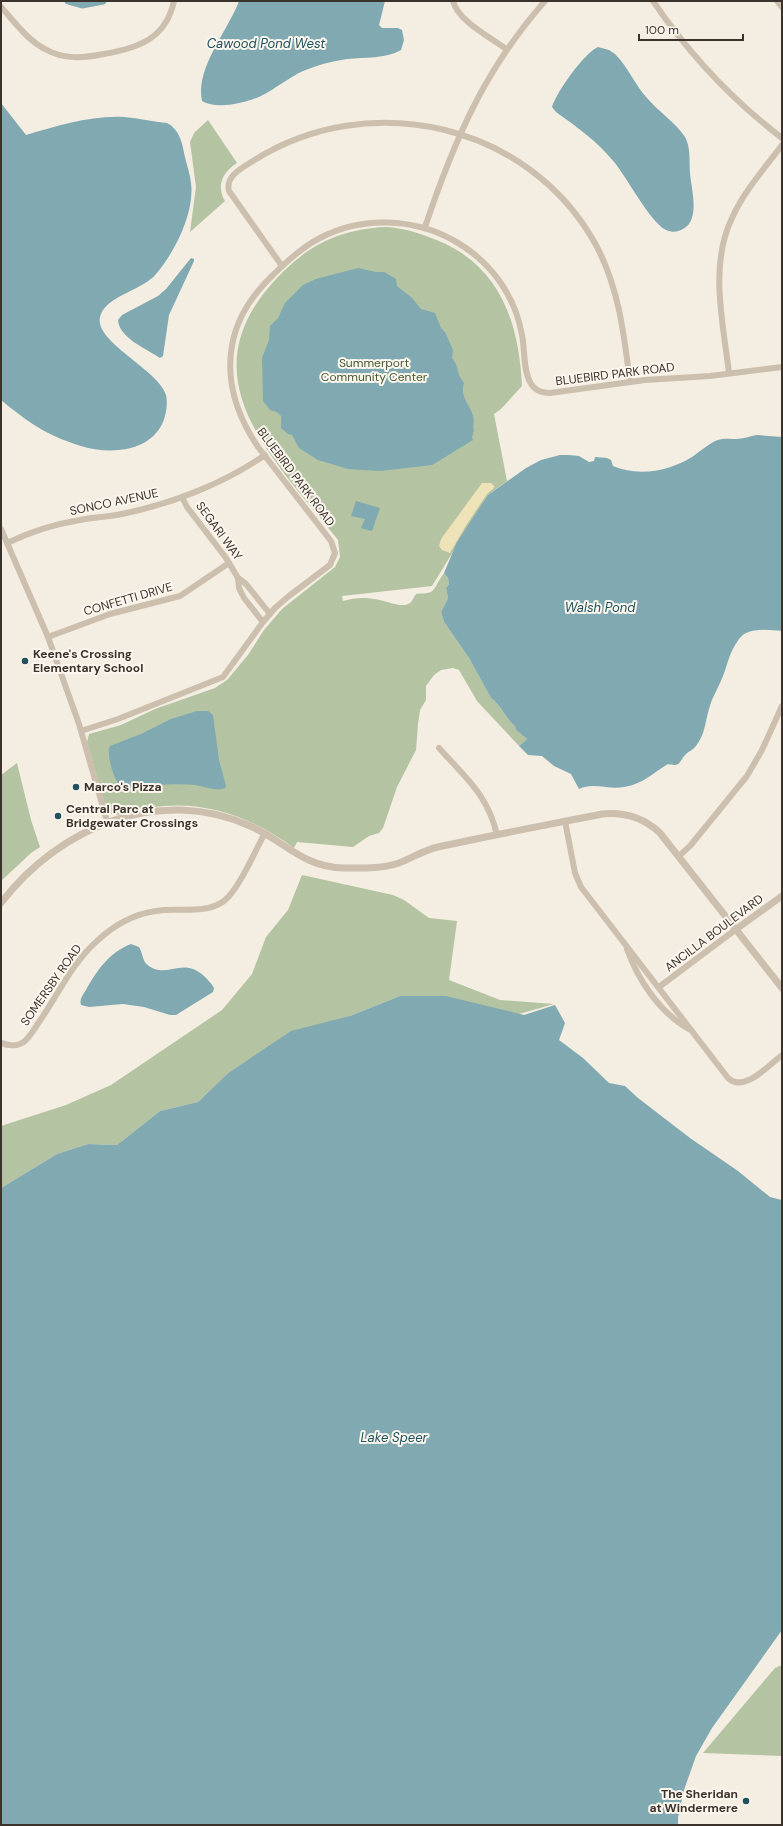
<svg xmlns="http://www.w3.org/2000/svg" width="783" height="1826" font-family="'DM Sans',sans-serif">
<rect width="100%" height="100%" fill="#f4ede1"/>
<!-- green -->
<g fill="#b4c3a1">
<path d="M208 120 237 163C223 172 216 185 225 201L190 232 196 187 190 142 194 133Z"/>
<path d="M386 227C405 228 422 234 439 241 501 267 519 324 522 386L501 409 494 414 507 481 488 495 432 586 342 596 343 601C354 598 363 597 374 599 383 600 402 608 408 604 412 603 413 598 416 594 421 593 427 594 431 592 435 590 439 579 444 573L448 578 449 584 446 588 448 598 441 612 444 622 469 658 491 698C501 705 505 718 515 726L516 730 527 739 519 746 477 701 459 670 453 668 441 670 434 675 426 686V700L420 710 418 724 416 750 397 787 383 828 379 833 369 836 353 847 297 842 294 848C257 820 211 802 164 806 154 807 144 808 134 810 128 811 122 815 116 815 111 815 109 812 106 808L87 742 89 734 121 725 155 709 215 688 227 680 248 655 264 630 282 609 335 567 340 557 338 540C274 459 183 377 277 278 309 244 341 229 386 227Z"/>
<polygon points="17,763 31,820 40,847 31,853 1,881 1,775"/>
<polygon points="302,875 393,895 404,900 429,918 457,921 449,980 500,1000 554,1004 512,1016 400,996 350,1016 227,1074 198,1102 160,1111 117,1145 88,1144 57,1154 1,1188 1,1126 66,1105 111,1085 222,1010 252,974 266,937 288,910"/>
<polygon points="782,1665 782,1756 703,1753 775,1668"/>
</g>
<!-- sand -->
<polygon fill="#eee2b9" points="482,483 491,483 494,486 494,488 487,494 467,524 450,553 442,550 439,546 441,539"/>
<!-- water -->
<g fill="#80a9b1">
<path d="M239 1H385L379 25 382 28H398L402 30 404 40 401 50C385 59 365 57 347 59 332 61 317 65 303 71 288 78 275 89 261 96 245 103 217 110 202 101 195 68 228 31 239 1Z"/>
<path d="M598 47 609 50 615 54C628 67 635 85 647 98 659 112 675 122 685 137 691 148 689 161 690 173 691 188 701 220 683 229 677 232 673 233 666 230 651 223 627 178 615 163 598 142 577 127 556 112L552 107C556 93 584 53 598 47Z"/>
<path d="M1 103 26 135C56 126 93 115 124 117 139 118 153 122 167 123 179 129 182 142 184 153 186 163 190 173 191 183 195 212 175 252 156 274 143 290 109 295 101 314 89 340 159 369 166 395 168 403 166 415 163 422 150 452 110 455 81 446 46 435 29 423 1 400Z"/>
<path d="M191 258 194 259V261L169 315 163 356 160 358C147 349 119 338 118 320L122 315 158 296 166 289Z"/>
<path d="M358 268 376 272H384L396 279 397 286 412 298 421 309 435 313 441 328 445 332 453 350 452 358 456 364 459 375 464 383C458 401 478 409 473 427L474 430 472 437 473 440 432 465 380 471 348 469 318 460 299 448 292 435 288 434 281 428V416L277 412 270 410 263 401 262 358 269 340 270 326 278 318 285 303 303 285 316 279Z"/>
<path d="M757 435 782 437V631C771 630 756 628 746 633 740 636 737 642 734 647 729 655 727 666 723 676 719 687 712 697 709 709 705 723 705 734 696 746 693 750 689 751 686 754 678 762 682 767 668 764 653 773 641 785 624 787 608 790 593 782 579 789L571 774 554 766 542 756 528 755 519 746 527 739 516 730 515 726C505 718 501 705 491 698L469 658 444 622 441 612 448 598 446 588 449 584 448 578 444 573 457 542 488 495 526 468 541 460 560 455H569L579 456 589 462 594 461 595 457 607 458 611 460 613 466C638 477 670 471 692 457 699 452 711 442 718 440 723 438 731 439 736 439 743 439 750 436 757 435Z"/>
<polygon points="356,501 380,508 372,531 361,528 365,519 351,516"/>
<path d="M197 711H208L213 715 219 760 226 786 225 788C218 792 203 786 195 785 173 783 154 785 133 789 127 789 122 787 118 783 113 777 106 752 110 746L141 734 171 719Z"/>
<path d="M131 944 139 947C143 953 142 962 149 966 166 979 183 956 204 976 208 980 211 983 214 988L213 992 176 1015H170L144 1007 123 1004 89 1007 81 1005C79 998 84 994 87 988 98 969 110 952 131 944Z"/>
<polygon points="400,996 446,996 524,1015 555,1005 565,1023 559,1040 583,1058 609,1083 625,1086 638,1098 690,1138 738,1171 770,1197 782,1200 782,1630 712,1728 696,1756 684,1790 678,1818 678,1825 1,1825 1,1188 57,1154 88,1144 117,1145 160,1111 198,1102 227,1074 291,1031 350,1016"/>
</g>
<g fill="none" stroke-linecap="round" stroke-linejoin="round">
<!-- canal -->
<polyline stroke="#80a9b1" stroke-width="7" points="68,1 82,5 103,1"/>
<!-- minor -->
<g stroke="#ccbfad" stroke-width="6">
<path d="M453 1C458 21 490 37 506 49"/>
<path d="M653 1C689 54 731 99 782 138"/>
<polyline points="777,1 782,7"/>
<path d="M1 7C14 21 27 40 45 49 64 60 84 58 104 54 138 48 166 39 174 1"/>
<path d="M425 227C454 141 484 70 545 1"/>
<path d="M282 266 229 191C225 176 242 168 253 161 369 87 529 123 596 245 619 288 624 335 630 382"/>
<path d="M729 373C723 322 709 266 732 218 744 191 765 168 782 145"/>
<polyline points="182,497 187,507 226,558 238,578 239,588 244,598 263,622"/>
<polyline points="1,529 48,637 79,724 107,821"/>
<path d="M7 543C30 532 55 524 80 520 94 517 108 517 122 514 171 504 223 484 265 455"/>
<polyline points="238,578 246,584 270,614"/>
<polyline points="48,637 110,614 180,596 229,563"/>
<path d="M81 731 118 719 223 677 263 622 275 608 289 596 330 565 335 553 331 541 258 447C240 420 227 387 231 353 234 322 251 296 273 275 287 261 302 247 320 238 361 216 413 218 453 240 489 260 515 294 522 335 525 350 523 369 530 382 534 390 542 393 550 393L645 380 710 376 782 367"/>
<path d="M439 748C465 777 488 795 497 835"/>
<path d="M565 821 575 873 581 887 728 1078C744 1093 768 1066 782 1055"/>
<polyline points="679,856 690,846 747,776 762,750 782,706"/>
<path d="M627 949C638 980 660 1013 689 1029"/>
<polyline points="659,987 735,930"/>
<path d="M1 1043C8 1045 15 1047 22 1043 28 1040 33 1031 37 1025 57 997 71 964 97 941 113 926 134 914 156 911 177 907 205 915 224 901 239 889 255 851 265 833"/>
</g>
<!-- tertiary -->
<g stroke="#ccbfad" stroke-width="7">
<path d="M1 903C59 827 159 785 250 826 285 841 302 867 344 868 362 868 381 869 399 863 412 858 424 850 438 847 492 835 547 825 602 814 624 812 643 817 660 833L782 988"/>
<polyline points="735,930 782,896"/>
</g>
</g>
<!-- markers -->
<g fill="#20525d" stroke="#fbf6ee" stroke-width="1.5">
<circle cx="25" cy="661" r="4"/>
<circle cx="76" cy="787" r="4"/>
<circle cx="58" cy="816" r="4"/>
<circle cx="746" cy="1801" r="4"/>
</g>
<g text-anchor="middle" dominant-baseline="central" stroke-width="4" stroke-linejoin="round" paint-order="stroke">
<!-- park labels -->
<g font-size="12" fill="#45592f" stroke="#fbf6ee">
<text x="374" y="363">Summerport<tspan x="374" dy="14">Community Center</tspan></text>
</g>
<!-- street labels -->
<g font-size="12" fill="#3b322b" stroke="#fbf6ee">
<text transform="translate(615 374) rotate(-7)">BLUEBIRD PARK ROAD</text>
<text transform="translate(296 477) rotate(53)">BLUEBIRD PARK ROAD</text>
<text transform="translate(114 502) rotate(-12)">SONCO AVENUE</text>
<text transform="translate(219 531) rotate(54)">SEGARI WAY</text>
<text transform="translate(128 599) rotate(-16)">CONFETTI DRIVE</text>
<text transform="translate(714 933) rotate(-37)">ANCILLA BOULEVARD</text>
<text transform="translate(51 985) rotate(-55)">SOMERSBY ROAD</text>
</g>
<!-- poi labels -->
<g font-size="12" font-weight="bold" fill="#3b322b" stroke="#fbf6ee" text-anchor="start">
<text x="33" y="654">Keene's Crossing<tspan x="33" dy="14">Elementary School</tspan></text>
<text x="84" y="787">Marco's Pizza</text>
<text x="66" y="809">Central Parc at<tspan x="66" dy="14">Bridgewater Crossings</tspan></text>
<text x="738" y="1794" text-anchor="end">The Sheridan<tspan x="738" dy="14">at Windermere</tspan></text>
</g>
<!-- water labels -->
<g font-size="13" font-style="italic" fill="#20525d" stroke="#fbf6ee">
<text x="266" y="43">Cawood Pond West</text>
<text x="600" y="607">Walsh Pond</text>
<text x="394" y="1437">Lake Speer</text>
</g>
</g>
<!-- border -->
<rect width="783" height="1826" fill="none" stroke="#3b322b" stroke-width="4"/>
<!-- scale -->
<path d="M639 34v6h104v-6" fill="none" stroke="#3b322b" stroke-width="2"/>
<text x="645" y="34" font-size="12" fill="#3b322b" stroke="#fbf6ee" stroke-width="3" paint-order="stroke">100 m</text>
</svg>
